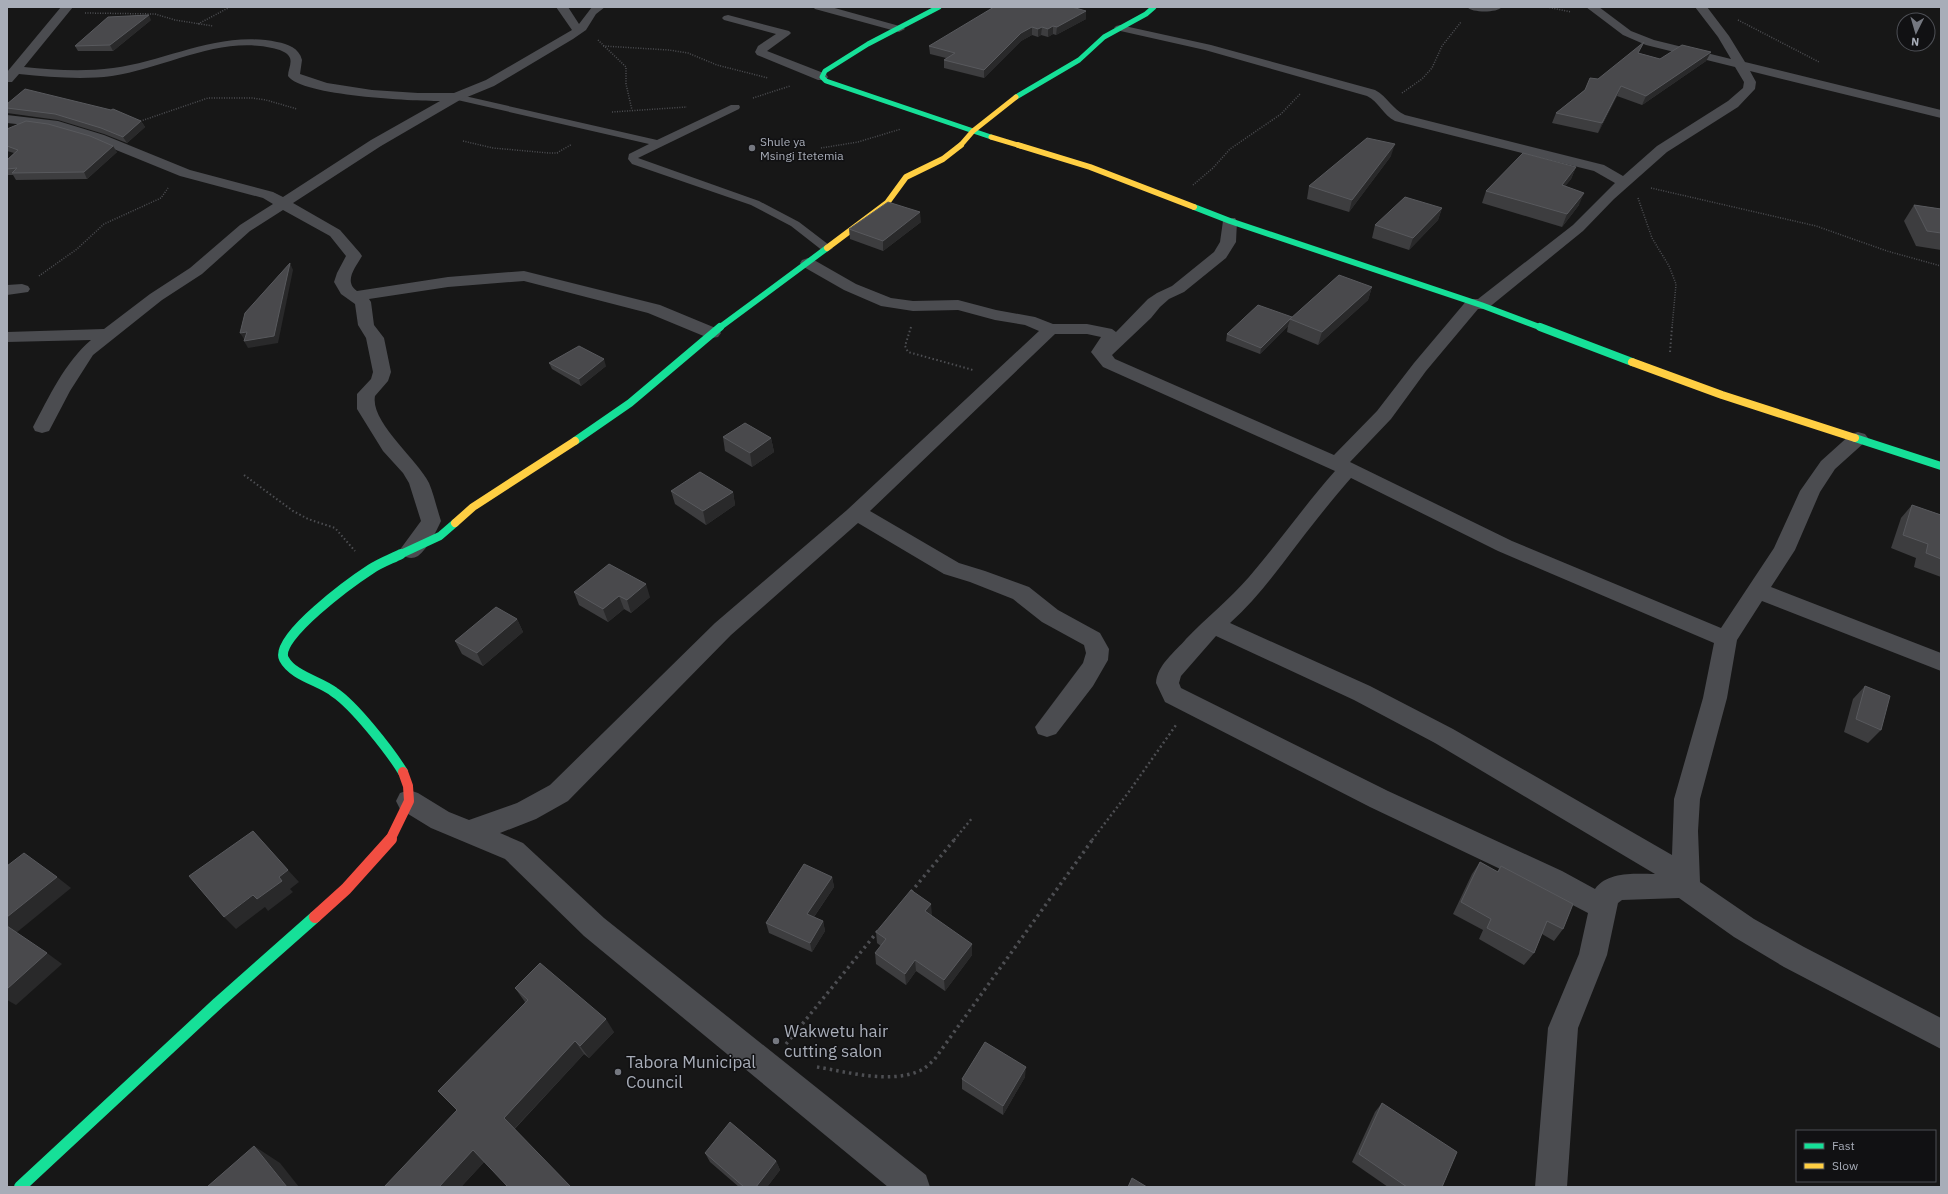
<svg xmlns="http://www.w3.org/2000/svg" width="1948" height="1194" font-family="'IBM Plex Sans',sans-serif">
<rect width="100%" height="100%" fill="#171717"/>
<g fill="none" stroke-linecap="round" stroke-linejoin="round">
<!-- path-far3 -->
<g stroke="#4d4e52" stroke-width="1.5" stroke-dasharray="1 1.5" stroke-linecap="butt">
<polyline points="1547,7 1571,12"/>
<polyline points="85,13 155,14 175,20 213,26"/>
<polyline points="1738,20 1819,62"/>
<polyline points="198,24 230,7"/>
<polyline points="598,40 626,67 626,84 632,110"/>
<polyline points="603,46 669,50 688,53 717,65 768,78"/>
<polyline points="1402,93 1422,79 1432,68 1442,46 1461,22"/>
<polyline points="753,98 790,86"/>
<polyline points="612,112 687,107"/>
<polyline points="138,122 208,98 252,98 266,100 297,109"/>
<polyline points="463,141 493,148 549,153 557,153 572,144"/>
<polyline points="821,148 858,142 901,129"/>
<polyline points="1193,185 1213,168 1230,149 1281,114 1300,94"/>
<polyline points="1651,188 1816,226 1887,251 1941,266"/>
<polyline points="1638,198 1652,238 1669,266 1676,284 1672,328"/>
<polyline points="39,276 77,249 104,224 161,198 168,188"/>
</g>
<!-- path-far2 -->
<g stroke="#4d4e52" stroke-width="2" stroke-dasharray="1.5 2.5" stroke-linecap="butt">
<polyline points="911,327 905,346 908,352 973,370"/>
<polyline points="1670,352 1672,327"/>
<polyline points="244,475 293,511 308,519 335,528 355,551"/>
</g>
<!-- path-far1 -->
<g stroke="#4d4e52" stroke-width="2.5" stroke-dasharray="2 3" stroke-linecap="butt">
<polyline points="954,840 973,817"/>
<polyline points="1092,840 1128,793 1176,725"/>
</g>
<!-- path -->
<g stroke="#4d4e52" stroke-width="3.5" stroke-dasharray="2.5 4" stroke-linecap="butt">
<polyline points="911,892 955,839"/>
<polyline points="786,1044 878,931"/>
<path d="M817 1067C848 1072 889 1084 919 1071 925 1069 929 1064 934 1060L1093 839"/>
</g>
<!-- lane -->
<polygon fill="#4b4c50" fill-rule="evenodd" points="456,94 657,140 731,105 739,105 740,107 739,109 638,158 759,201 799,222 833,248 827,252 823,251 791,226 751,205 632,164 628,159 629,154 649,144 453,99 451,97 453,95"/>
<!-- street -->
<g fill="#4b4c50" fill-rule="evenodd">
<path d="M61 7H73L24 67C53 70 83 72 113 68 168 61 219 30 277 42 288 44 299 48 302 60L300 74 327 83 372 90 418 93H454L486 80 572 30 556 7H568L579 24 592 7H605L596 14 586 30 573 39 494 86 460 100 381 146 293 203 340 230 360 253 362 256C356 267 343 281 357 291L448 277 524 271 660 305 718 329 721 333 718 337 712 338 706 337 648 313 524 281 448 287 369 299 371 302 374 325 384 338 391 372 388 381 375 396C370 422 417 459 429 483 434 495 437 509 441 521 436 532 428 548 418 556 413 559 408 558 403 556L399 551 421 521 409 483 403 473 383 451 357 409V394L371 379 373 372 366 338 358 325 355 304 341 294 334 282 337 273 346 256 330 236 283 210 250 231 202 274 162 300 93 355 70 391 49 431 42 433 35 431 33 427C49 397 65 362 91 340L7 342V332L104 329 150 294 190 268 240 225 273 204 263 198 180 176 94 141 52 128 7 123V115L58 121 104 135 190 170 273 192 283 197 371 140 440 101C414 101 301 96 288 76 288 70 292 64 290 58 288 52 278 49 272 48 218 36 166 68 112 76 81 80 50 77 19 74L12 82H7V72Z"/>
<polygon points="813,7 831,7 903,27 905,29 899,32 815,9"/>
<path d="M1467 7H1502C1497 13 1472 13 1467 7Z"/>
<path d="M1586 7H1599L1631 31 1654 40 1731 59 1718 37 1695 7H1707L1729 36 1745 62 1941 110V118L1750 71 1756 82 1755 89 1738 107 1667 152 1614 199 1583 231 1487 309H1478L1426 371 1391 419 1350 462 1512 541 1721 628 1774 548 1800 491 1821 461 1851 434 1858 432 1865 434 1868 438 1865 442 1835 469 1820 492 1795 550 1771 587 1941 653V671L1762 601 1737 640 1727 698 1700 799 1698 831 1700 882 1754 919 1804 947 1941 1018V1049L1784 967 1734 937 1679 898 1622 900 1618 903 1607 955 1578 1028 1567 1187H1535L1548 1028 1579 954 1588 913 1542 889 1370 807 1165 702 1156 683C1157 665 1175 652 1186 639 1206 618 1230 599 1249 577 1279 542 1305 505 1335 471L1103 367 1091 352 1101 337 1087 334H1055L870 511 959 563 985 571 1029 587 1058 610 1100 633 1109 649 1108 660 1093 686 1056 734 1047 737 1038 734 1035 727 1083 663 1086 653 1084 645 1042 622 1013 599 970 582 944 574 858 523 731 635 568 801 536 819 500 833 523 843 604 918 926 1175 930 1187H888L584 936 505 859 431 828 400 809 396 801 400 793 409 790 418 793 449 812 469 820 517 803 550 785 715 623 847 510 1039 331 1025 325 995 320 958 310 913 311 881 306 844 290 802 266 800 263 802 260 808 258 814 260 856 284 891 298 913 301 958 300 996 310 1035 317 1053 324H1087L1112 329 1116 332 1148 299 1157 293 1172 286 1214 252 1220 242 1223 221 1225 218H1235L1237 221 1236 242 1226 258 1184 292 1169 299 1160 307 1151 318 1112 355 1115 359 1334 455 1377 411 1414 363 1468 299H1478L1573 225 1615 183 1594 171 1395 121C1383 115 1379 102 1367 96L1205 50 1116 30 1114 28 1116 26 1120 25 1211 45 1375 90C1388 97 1392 109 1405 115L1604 165 1623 176 1657 146 1728 101 1743 88 1744 82 1735 67 1646 45 1623 35ZM1351 478 1498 551 1714 643 1703 698 1674 799 1672 855 1453 729 1370 686 1230 623C1264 592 1288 555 1317 519 1328 505 1339 492 1351 478ZM1216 636 1354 700 1435 743 1655 874C1636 874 1608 871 1595 889L1562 871 1388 791 1181 688 1179 683 1181 676Z"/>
<polygon points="728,15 789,31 791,33 789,35 767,51 826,74 828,77 826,80 818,80 757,55 755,52 758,46 776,34 724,20 722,18 724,16"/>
<polygon points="22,284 28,286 30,289 28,292 7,295 7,285"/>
</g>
<!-- fast-far4 -->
<g stroke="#16e098" stroke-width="5">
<polyline points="939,7 868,44 825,71 822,77 826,81 991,137"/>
<polyline points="1016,97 1079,60 1104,37 1146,14 1154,7"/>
</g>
<!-- fast-far3 -->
<g stroke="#16e098" stroke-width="6">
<polyline points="1194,207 1230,221 1481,305 1542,328"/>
<polyline points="719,328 827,248"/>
</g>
<!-- fast-far2 -->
<g stroke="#16e098" stroke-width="8">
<polyline points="1540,327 1632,362"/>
<polyline points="1855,438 1941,466"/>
<polyline points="575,441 630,403 720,327"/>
<polyline points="399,555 440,536 455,523"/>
</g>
<!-- fast-far1 -->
<path stroke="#16e098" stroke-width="10" d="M401 554C391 559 380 563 371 569 354 580 273 638 284 659 293 676 320 681 334 692 354 705 390 751 403 772"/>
<!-- fast -->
<polyline stroke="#16e098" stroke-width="12" points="20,1187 218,1003 315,917"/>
<!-- slow-far2 -->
<g stroke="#ffcf43" stroke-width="5">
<polyline points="991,137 1021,146"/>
<polyline points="960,146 973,131 1016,97"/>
</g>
<!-- slow-far1 -->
<g stroke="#ffcf43" stroke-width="6">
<polyline points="1018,145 1090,167 1194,207"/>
<polyline points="827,248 887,203 906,177 943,159 961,145"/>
</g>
<!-- slow -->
<g stroke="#ffcf43" stroke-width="8">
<polyline points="1632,362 1722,395 1855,438"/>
<polyline points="455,523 473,507 575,441"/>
</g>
<!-- jam-far1 -->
<polyline stroke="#f24e42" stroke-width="10" points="390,840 409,801 408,786 403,772"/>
<!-- jam -->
<polyline stroke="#f24e42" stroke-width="12" points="315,917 346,889 391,839"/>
</g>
<!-- wall -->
<g fill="#3d3d3f">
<polygon points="1086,11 1086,19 1056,35 1053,34 1048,37 1041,35 1038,37 1032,35 1021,41 984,78 944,68 944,60 946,58 930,54 929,46"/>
<polygon points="151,20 113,51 78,51 75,46"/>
<polygon points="1711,52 1706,61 1642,105 1617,96 1598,133 1552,123 1556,113 1598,79 1639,53 1660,59"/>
<polygon points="7,104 141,121 145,127 127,143 104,134 58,120 7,113"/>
<polygon points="7,129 117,152 87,179 16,180 13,175 7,175 7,160 14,153 7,151"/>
<polygon points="1391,156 1349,212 1307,199 1309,186"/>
<polygon points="1576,167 1571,179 1565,186 1579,205 1562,227 1482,203 1486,191"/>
<polygon points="1914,205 1941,209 1941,250 1916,246 1904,221"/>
<polygon points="1442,208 1438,220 1409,250 1372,238 1375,225"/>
<polygon points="921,222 883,251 850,239 849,229"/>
<polygon points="1372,287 1368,300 1318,345 1287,332 1288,326 1260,354 1226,341 1227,334 1292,317"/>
<polygon points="549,363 606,366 581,386 552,369"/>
<polygon points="723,437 771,438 774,452 752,467 725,451"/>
<polygon points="671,491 733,492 735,505 706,525 675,504"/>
<polygon points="1912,505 1941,515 1941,577 1914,567 1916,558 1891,548 1901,518"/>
<polygon points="574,592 650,597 631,613 624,609 608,622 579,605"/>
<polygon points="517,619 523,632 483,666 462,654 455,641"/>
<polygon points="1865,686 1881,730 1868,743 1844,732 1853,699"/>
<polygon points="1480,862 1497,872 1501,866 1563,929 1554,941 1542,934 1534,953 1524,965 1479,939 1483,930 1453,914 1472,874"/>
<polygon points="832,877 834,887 814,917 823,921 825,931 812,952 769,933 766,923"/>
<polygon points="931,904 931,916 972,955 945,991 916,971 906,985 876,964 875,953 881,946 877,943 876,932"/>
<polygon points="515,988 614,1032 589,1058 584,1054 461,1187 457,1110 525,1002"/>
<polygon points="1025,1077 1003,1115 962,1089 962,1079"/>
<polygon points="1382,1103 1442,1187 1388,1187 1352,1162 1375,1112"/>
<polygon points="705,1153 776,1161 780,1170 767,1187 739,1187 710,1162"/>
</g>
<!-- shaded-wall -->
<g fill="#29292a">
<polygon points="1086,11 1086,19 1056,35 1057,27"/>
<polygon points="149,15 151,20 113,51 110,45"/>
<polygon points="1053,26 1053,34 1048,37 1048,29"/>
<polygon points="1032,27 1032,35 1021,41 984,78 984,70 1021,33"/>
<polygon points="1042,27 1041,35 1038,37 1038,29"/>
<polygon points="1711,52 1706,61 1642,105 1646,96"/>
<polygon points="1621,86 1617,96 1598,133 1602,123"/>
<polygon points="141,121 145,127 127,143 123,137"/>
<polygon points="1395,144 1391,156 1349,212 1352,200"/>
<polygon points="113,146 117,152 87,179 84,172"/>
<polygon points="1576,167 1571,179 1557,197 1562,185"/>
<polygon points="1584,193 1579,205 1562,227 1567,214"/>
<polygon points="1442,208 1438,220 1409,250 1413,238"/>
<polygon points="920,212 921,222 883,251 883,241"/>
<polygon points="290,263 293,270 278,343 248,348 244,341"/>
<polygon points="1372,287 1368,300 1318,345 1322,332"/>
<polygon points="1290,320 1288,326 1260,354 1261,348"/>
<polygon points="247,332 251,338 244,339 240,333"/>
<polygon points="604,359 606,366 581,386 579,379"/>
<polygon points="771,438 774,452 752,467 750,453"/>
<polygon points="733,492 735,505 706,525 703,511"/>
<polygon points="646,584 650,597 631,613 627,600"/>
<polygon points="619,596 624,609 608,622 603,609"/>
<polygon points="517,619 523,632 483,666 477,653"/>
<polygon points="288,870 299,882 290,889 293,892 268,911 265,907 236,929 224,917"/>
<polygon points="57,877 71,888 16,933 7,926 7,917"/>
<polygon points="832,877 834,887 809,924 807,914"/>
<polygon points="931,904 932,915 926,923 925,911"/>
<polygon points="823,921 825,931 812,952 810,943"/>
<polygon points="972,944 972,955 945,991 944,980"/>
<polygon points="47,953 62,964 16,1005 7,1000 7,989"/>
<polygon points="915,960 916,971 906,985 905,974"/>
<polygon points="606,1019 614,1032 589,1058 580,1046"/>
<polygon points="575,1041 584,1054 514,1129 504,1118"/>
<polygon points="1026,1067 1025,1077 1003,1115 1003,1106"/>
<polygon points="254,1146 280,1163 299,1187 287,1187"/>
<polygon points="473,1150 485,1161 461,1187 439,1187"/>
<polygon points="776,1161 780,1170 767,1187 756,1187"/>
</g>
<!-- building -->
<g fill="#49494c" stroke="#58595d">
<polygon points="994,7 1072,7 1086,11 1057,27 1053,26 1048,29 1042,27 1038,29 1032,27 1021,33 984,70 944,60 955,53 929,46"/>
<polygon points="149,15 110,45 75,46 108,17"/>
<polygon points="1644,42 1638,53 1660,59 1682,45 1711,52 1646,96 1621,86 1602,123 1556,113 1585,90 1590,78 1598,79"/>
<polygon points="25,89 111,110 113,109 141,121 123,137 101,128 55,114 7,108 7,104"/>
<polygon points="26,121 48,124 90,136 113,146 84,172 12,173 17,168 7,169 7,160 18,150 7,146 7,129"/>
<polygon points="1367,138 1395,144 1352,200 1309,186"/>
<polygon points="1523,153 1576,167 1562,185 1584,193 1567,214 1486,191"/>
<polygon points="1405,197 1442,208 1413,238 1375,225"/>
<polygon points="888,202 920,212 883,241 849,229"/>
<polygon points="1914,205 1941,209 1941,233 1927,231"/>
<polygon points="290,263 274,336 244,341 247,332 240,333 245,313"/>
<polygon points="1339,275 1372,287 1322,332 1290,319"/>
<polygon points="1258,305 1292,317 1261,348 1227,334"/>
<polygon points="579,346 604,359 579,379 549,363"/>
<polygon points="745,423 771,438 750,453 723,437"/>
<polygon points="700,472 733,492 703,511 671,491"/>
<polygon points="1912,505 1941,515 1941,559 1926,553 1928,544 1903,535"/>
<polygon points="609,564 646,584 627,600 619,596 603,609 574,592"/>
<polygon points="496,607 517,619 477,653 455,641"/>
<polygon points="1865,686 1890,696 1881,730 1856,719"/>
<polygon points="253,831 288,870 279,877 282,881 257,899 253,895 224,917 189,876"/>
<polygon points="24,853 57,877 7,917 7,866"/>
<polygon points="1480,862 1498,872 1501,866 1573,904 1563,929 1547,921 1534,953 1487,928 1491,919 1461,902"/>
<polygon points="804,864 832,877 807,914 823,921 810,943 766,923"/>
<polygon points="911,890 931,904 925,911 972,944 944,980 915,960 905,974 875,953 886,939 876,932"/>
<polygon points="7,926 47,953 7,989"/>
<polygon points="540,963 606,1019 580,1046 575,1041 504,1118 571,1187 508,1187 473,1150 439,1187 384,1187 457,1110 438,1091 528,1000 515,988"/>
<polygon points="985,1042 1026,1067 1003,1106 962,1079"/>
<polygon points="1382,1103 1457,1152 1442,1187 1407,1187 1359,1154"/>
<polygon points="730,1122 776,1161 756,1187 744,1187 705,1153"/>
<polygon points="254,1146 287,1187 207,1187"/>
<polygon points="1132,1178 1147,1187 1128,1187"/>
</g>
<!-- markers -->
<g fill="#757880" stroke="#111113" stroke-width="1.5">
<circle cx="752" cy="148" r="4"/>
<circle cx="776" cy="1041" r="4"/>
<circle cx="618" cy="1072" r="4"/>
</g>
<g text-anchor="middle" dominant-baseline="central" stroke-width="3" stroke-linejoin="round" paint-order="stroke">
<!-- far-poi labels -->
<g font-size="12" fill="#a8adb8" stroke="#111113" text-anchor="start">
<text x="760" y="141">Shule ya<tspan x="760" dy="14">Msingi Itetemia</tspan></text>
</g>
<!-- near-poi labels -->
<g font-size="17" fill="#a8adb8" stroke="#111113" text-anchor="start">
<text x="784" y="1031">Wakwetu hair<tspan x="784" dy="20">cutting salon</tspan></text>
<text x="626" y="1062">Tabora Municipal<tspan x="626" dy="20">Council</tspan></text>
</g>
</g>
<!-- border -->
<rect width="1948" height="1194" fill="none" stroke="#a8adb8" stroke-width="16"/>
<!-- legend -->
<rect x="1796" y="1130" width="140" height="52" fill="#111113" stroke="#4d4f55"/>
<rect x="1804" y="1143" width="20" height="6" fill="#16e098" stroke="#4d4f55"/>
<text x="1832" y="1150" font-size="12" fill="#a8adb8">Fast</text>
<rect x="1804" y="1163" width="20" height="6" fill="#ffcf43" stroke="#4d4f55"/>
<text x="1832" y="1170" font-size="12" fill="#a8adb8">Slow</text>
<!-- north arrow -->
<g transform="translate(1916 32) rotate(185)"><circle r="19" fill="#111113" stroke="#4d4f55"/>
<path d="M0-3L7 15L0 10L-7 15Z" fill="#757880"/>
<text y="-6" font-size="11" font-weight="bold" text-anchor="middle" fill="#a8adb8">N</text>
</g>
</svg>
